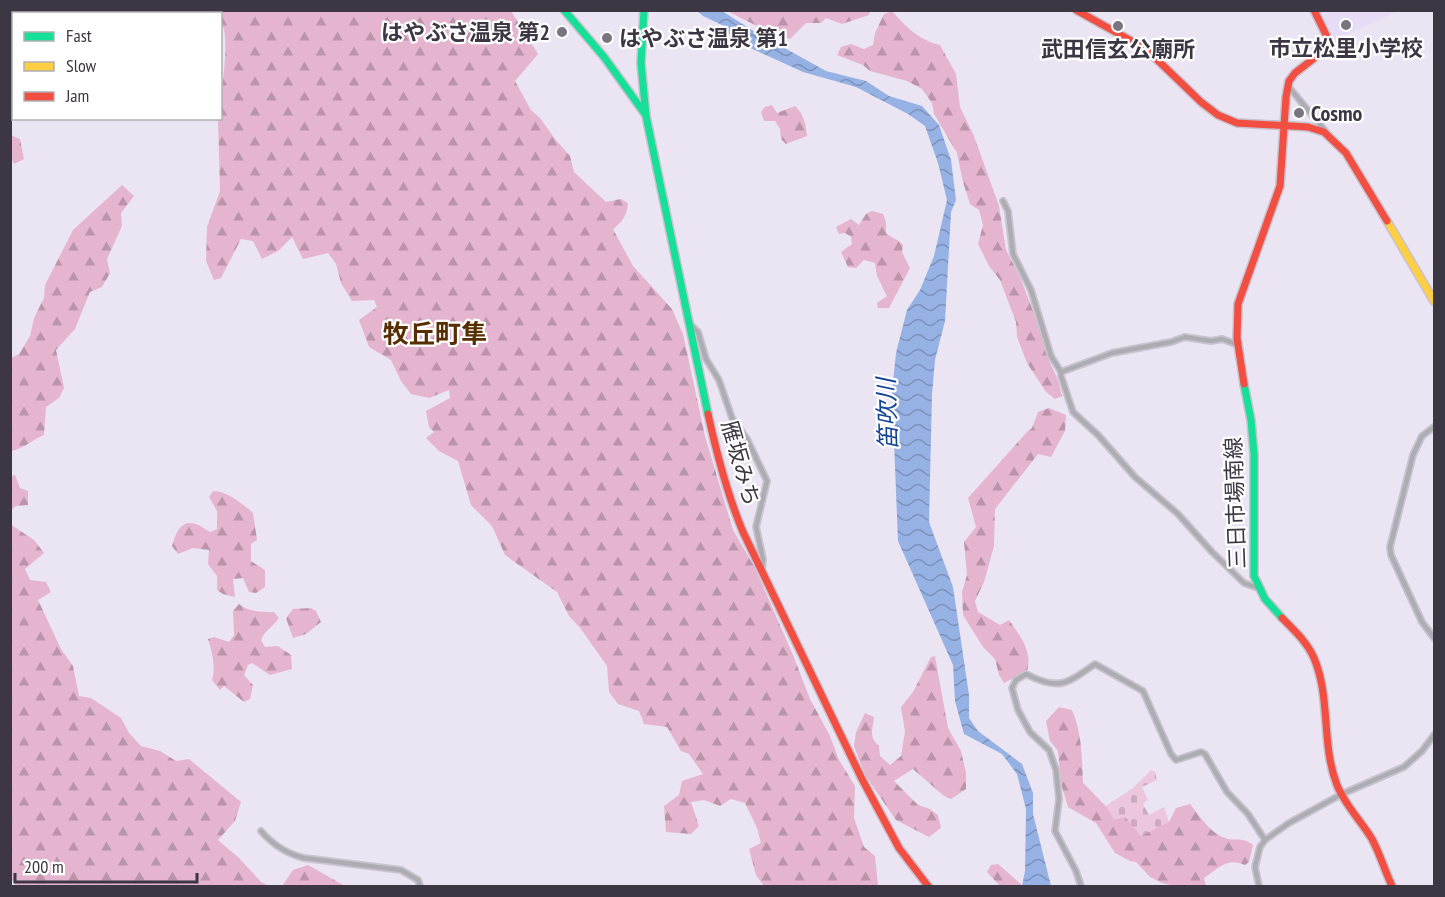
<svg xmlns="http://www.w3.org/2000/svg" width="1445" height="897" font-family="'PT Sans Narrow','Noto Sans JP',sans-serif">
<defs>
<pattern id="forest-firs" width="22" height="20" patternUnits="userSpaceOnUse" patternTransform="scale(1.5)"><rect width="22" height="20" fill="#e5b5d0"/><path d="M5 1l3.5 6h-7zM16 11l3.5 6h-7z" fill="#bb94aa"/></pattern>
<pattern id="cemetery-stones" width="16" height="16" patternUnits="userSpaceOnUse" patternTransform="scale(1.5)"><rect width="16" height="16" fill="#ecc6dc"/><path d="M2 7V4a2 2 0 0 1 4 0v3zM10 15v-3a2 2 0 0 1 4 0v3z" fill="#cbabbe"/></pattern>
<pattern id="water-waves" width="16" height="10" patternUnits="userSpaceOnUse" patternTransform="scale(1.5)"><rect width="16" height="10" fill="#96b1e4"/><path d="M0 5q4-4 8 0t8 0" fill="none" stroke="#7c91ba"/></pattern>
</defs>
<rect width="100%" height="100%" fill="#ebe4f3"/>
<!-- built -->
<polygon fill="#e7dcf5" points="1318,11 1399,11 1334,40"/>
<!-- forest -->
<g fill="url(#forest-firs)">
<polygon points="11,10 62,10 62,11 61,13 14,14 13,34 11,34"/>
<path d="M206 11H511L538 54 515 81 531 110 540 118 555 139 570 156 574 172 606 202 621 199 628 203C627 216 622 222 613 229L633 266 672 309 683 334 705 436 733 530 755 568 793 655 810 699 830 736 839 760 855 786 854 818 864 847 875 856 878 886H764L756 875 749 849 761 843 757 828 745 803 731 799 720 806 704 800 691 802 699 826 691 834 666 832 664 806 679 795 682 781 703 774 689 754 681 751 667 727 644 724 639 711 618 704 609 692 607 666 581 629 569 616 557 592 505 555 492 526 471 505 458 461 439 451 426 438 434 432 429 427 426 411 450 398 449 390 429 398 411 394 401 381 391 360 369 347 359 320 377 307 374 300 352 301 341 283 336 264 328 253 303 259 292 237 278 251 262 259 253 241 241 239 221 278 214 280 206 261 207 227 220 191 218 119 220 118C220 91 227 64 225 37 225 28 220 21 220 14L209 13Z"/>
<polygon points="727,11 870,11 869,15 842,24 826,18 821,23 806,23 790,39 757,26"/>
<path d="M892 11C905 26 920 41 940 45L956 74 960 107 974 136 999 206 1006 250 1020 277 1038 324 1047 356 1058 380 1062 396 1055 399 1046 392 1027 363 1017 337 1016 322 1000 280 989 266 978 244 983 225 979 210 970 204 963 182 957 153 934 114 932 103 922 89 907 81 870 71 863 65 837 55 841 47 851 44 864 49 873 45 875 33 884 14Z"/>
<path d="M772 105 777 113 795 106C804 114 806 125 807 136L786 144 781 139 780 129 775 121H764L761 112 765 107Z"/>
<polygon points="10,135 20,139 24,159 14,164 11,157"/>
<path d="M122 185 134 196 121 213 122 226 107 259 110 273 102 287 90 292 75 329 56 350 64 388 59 398 46 407 44 435C32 440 23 449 11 451V358L19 354 30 336 34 318 44 298 45 285 73 230Z"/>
<path d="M872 211 883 214 886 222V233C892 238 898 239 903 245L902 252 910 268 889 308H878L877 303 887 296 877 276 875 263 864 260 856 268 848 267 841 252 852 244 851 237 845 233 839 234 836 227 851 219 859 225 866 214Z"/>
<path d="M1049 408 1066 415 1065 431 1051 457 1038 454 995 509 994 546 984 582 975 601 978 612 1000 625 1009 620C1020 636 1033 651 1027 671L1004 683 999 675 995 659 983 647 963 615 962 592 967 575 964 542 976 527 968 498 1027 432 1032 428 1038 412Z"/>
<polygon points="15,475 20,488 28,491 28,505 16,506 11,510 11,476"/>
<path d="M213 491C227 491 243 504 253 513L257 540 251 544V561L265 570V587L256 593 249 592 243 578 233 579 235 597 223 594 217 590V576L208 564 209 550 193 548 178 554 172 546C179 520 189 517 210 532L217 529V511L209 497Z"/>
<polygon points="10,524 34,540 44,553 25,569 30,580 46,582 51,592 38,600 61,649 73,666 79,696 91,698 121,718 129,733 141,746 160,751 176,761 189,759 241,802 235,821 218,840 239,858 261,882 269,886 15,886 15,883 10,878"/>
<path d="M239 604C249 612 261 612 274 612L279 618C273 627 265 630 261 640L265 647 278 646 291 655 292 669 270 675 252 663 248 665 244 675 253 685 250 699 244 702 224 686 220 690 212 680C216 667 212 652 208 639L214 637 229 642 234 635 233 611Z"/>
<polygon points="311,608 316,611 321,622 306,634 293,638 286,618 293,609"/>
<path d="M935 656 948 728 961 751 966 773V789L951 799 944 796 913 769 894 781 918 805 930 809 938 815 941 828 929 837 896 820 865 775 854 746 856 732 865 713 874 717C873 729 868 736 879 746L880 756 890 765 901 756 905 731 901 707 913 692 931 657Z"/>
<path d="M1059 707 1072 710C1082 733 1082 758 1083 783 1091 790 1098 799 1106 806 1123 821 1148 820 1169 822L1176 808 1190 804C1199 815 1211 834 1225 838 1236 842 1241 836 1253 845L1249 862 1245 865C1227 857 1219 868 1204 878L1206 886H1175L1162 883 1150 877 1136 862 1130 861 1115 853 1096 823 1068 807 1061 784 1058 751 1050 741 1046 721Z"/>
<polygon points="998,864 1021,884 1022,886 1000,886 987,872 991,865"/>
<polygon points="308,865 345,886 282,886 293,870"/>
</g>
<!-- cemetery -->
<polygon fill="url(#cemetery-stones)" points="1151,770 1155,772 1157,780 1142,787 1148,800 1143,804 1149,815 1164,807 1169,822 1141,836 1125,817 1114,820 1106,806 1133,788"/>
<!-- water -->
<polygon fill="url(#water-waves)" points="697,11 722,11 752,30 826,71 866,81 889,96 922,106 939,125 951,160 956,200 951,212 945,321 935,360 932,394 929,522 953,587 969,695 969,718 978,731 1022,764 1033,793 1033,814 1051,886 1022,886 1025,871 1026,809 1017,774 1002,754 964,734 955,701 953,665 898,541 892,392 896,353 907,310 920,290 934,256 947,200 938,163 925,126 908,114 856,87 803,72 733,40 724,26 703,16"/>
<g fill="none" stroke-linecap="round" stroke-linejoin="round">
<defs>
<g id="street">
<polyline points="1288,86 1326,132"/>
<polyline points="1003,201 1008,211 1013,254 1031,290 1051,356 1061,372"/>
<polyline points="691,325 698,332 706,359 719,380 732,418 747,439 767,481 756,527 763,559 762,571"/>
<polyline points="1236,344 1222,339 1211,341 1185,337 1171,342 1112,353 1061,372 1061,376 1073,412 1098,435 1135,477 1178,514 1212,552 1244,583 1258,588"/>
<polyline points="1434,427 1422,436 1413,455 1390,547 1391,555 1422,622 1434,638"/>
<path d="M261 831C272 844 288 854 304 858L401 870 418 880 420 886"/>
<path d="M1081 886 1076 871 1055 831 1059 799 1056 770 1049 750 1030 732 1018 710 1012 688 1016 680 1026 674C1058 691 1067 684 1095 664L1143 691 1171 754 1176 760 1201 752 1205 754 1227 792 1248 814 1265 840"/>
<polyline points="1259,886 1255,867 1260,847 1265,840 1289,823 1342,794 1404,767 1422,751 1434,735"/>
</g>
<g id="fast">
<polyline points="564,10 604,57 645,114"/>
<polyline points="644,10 641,63 646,116 708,414"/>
<polyline points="1244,384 1251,420 1254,454 1254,576 1265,599 1282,618"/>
</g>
<polyline id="slow" points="1387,221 1434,301"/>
<g id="jam">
<polyline points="1076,10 1146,49 1201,102 1218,115 1237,123 1308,127 1324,132 1346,153 1387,221"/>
<polyline points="1244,384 1237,338 1238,304 1280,186 1286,97 1289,81 1295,73 1326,49 1330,43 1314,10"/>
<path d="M708 414C717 455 727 494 743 532L862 779 899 848 928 886"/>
<path d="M1282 618C1294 630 1307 642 1314 658 1331 698 1321 744 1337 785 1345 805 1361 821 1372 839 1380 854 1385 871 1392 886"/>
</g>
</defs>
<!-- street casing -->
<use href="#street" stroke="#c8c3ce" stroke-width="8"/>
<!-- fast casing -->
<use href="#fast" stroke="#c8c3ce" stroke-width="10"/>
<!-- slow casing -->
<use href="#slow" stroke="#c8c3ce" stroke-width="10"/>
<!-- jam casing -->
<use href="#jam" stroke="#c8c3ce" stroke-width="10"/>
<!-- street -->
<use href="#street" stroke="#adacb2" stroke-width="4.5"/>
<!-- fast -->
<use href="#fast" stroke="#16e098" stroke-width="7"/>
<!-- slow -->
<use href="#slow" stroke="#ffcf43" stroke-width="7"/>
<!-- jam -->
<use href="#jam" stroke="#f24e42" stroke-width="7"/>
</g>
<!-- markers -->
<g fill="#797480" stroke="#fff" stroke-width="2">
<circle cx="1346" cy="25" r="6"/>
<circle cx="1118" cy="26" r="6"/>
<circle cx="562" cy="32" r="6"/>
<circle cx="607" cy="38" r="6"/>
<circle cx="1299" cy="113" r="6"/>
</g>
<g text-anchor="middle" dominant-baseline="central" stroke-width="4.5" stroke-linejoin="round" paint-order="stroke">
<!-- poi labels -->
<g font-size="22" font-weight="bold" fill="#3c3742" stroke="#fff" text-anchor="start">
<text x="550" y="32" text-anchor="end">はやぶさ温泉 第2</text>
<text x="619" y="38">はやぶさ温泉 第1</text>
<text x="1346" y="48" text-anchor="middle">市立松里小学校</text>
<text x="1118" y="49" text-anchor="middle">武田信玄公廟所</text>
<text x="1311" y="113">Cosmo</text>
</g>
<!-- street labels -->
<g font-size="22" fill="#3c3742" stroke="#fff">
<text transform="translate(741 463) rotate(74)">雁坂みち</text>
<text transform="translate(1235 503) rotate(-92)">三日市場南線</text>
</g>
<!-- water labels -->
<g font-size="24" font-style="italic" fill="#124593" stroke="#fff">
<text transform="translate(887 414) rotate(-92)">笛吹川</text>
</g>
<!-- quarter labels -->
<g font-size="26" font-weight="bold" fill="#572e01" stroke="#fff">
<text x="435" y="333">牧丘町隼</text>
</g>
</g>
<!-- border -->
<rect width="1445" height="897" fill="none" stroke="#3c3742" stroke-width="24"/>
<!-- legend -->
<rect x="12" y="12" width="210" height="108" fill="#ffffff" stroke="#b1afb3" stroke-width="1.5"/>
<rect x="24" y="32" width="30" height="9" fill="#16e098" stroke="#b1afb3" stroke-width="1.5"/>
<text x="66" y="42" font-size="18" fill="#3c3742">Fast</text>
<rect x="24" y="62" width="30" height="9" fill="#ffcf43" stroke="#b1afb3" stroke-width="1.5"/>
<text x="66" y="72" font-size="18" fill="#3c3742">Slow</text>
<rect x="24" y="92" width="30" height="9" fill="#f24e42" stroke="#b1afb3" stroke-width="1.5"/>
<text x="66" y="102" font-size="18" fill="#3c3742">Jam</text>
<!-- scale -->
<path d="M15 873v9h182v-9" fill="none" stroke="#3c3742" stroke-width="3"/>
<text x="24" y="873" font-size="18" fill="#3c3742" stroke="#ffffff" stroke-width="4.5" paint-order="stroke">200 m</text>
</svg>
